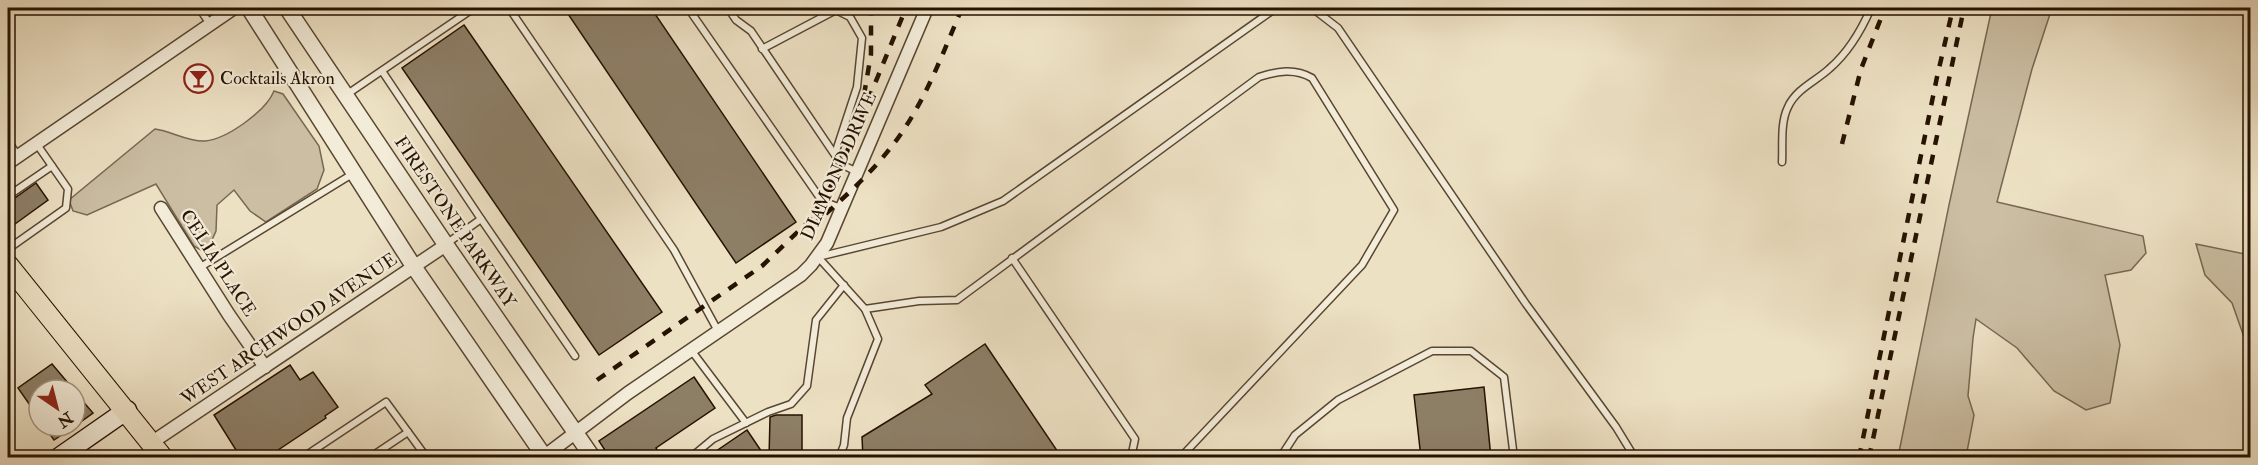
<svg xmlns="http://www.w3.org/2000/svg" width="2258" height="465" font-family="'IM FELL Double Pica',serif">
<rect width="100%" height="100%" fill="#ede1c4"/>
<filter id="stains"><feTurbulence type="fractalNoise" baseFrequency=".00333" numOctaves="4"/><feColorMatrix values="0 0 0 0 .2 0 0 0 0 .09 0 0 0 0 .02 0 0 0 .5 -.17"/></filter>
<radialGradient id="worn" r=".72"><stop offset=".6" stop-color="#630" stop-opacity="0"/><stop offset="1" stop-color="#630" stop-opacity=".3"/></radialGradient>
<!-- green -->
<g fill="#cbbea3" stroke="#786852" stroke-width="1.5">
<polygon points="1992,8 2052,8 2032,69 1997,202 2143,236 2146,253 2131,270 2105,275 2120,345 2110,403 2086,410 2054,391 2017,348 1976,319 1973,338 1968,396 1974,415 1966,457 1898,457 1949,205"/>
<path d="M274 91 283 94 319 146 324 170 317 189 266 222 250 211 234 190 217 205 216 231 206 253 194 246 156 184 87 215 73 211 69 200 155 129C171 131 188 142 205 141 227 139 266 111 274 91Z"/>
<polygon points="2196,244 2250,255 2250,354 2232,303 2205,275"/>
</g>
<!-- building -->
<g fill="#8d7e66" stroke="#261200" stroke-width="1.5">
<polygon points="564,8 651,8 796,222 736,263"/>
<polygon points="464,25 662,312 599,355 402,68"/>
<polygon points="36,183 48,200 15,224 8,213 8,203"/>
<polygon points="985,344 1062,458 863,458 862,437 932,394 925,385"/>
<polygon points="52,364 74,390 39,390 39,418 18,388"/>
<polygon points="290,365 300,380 313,372 338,407 325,416 326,418 266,458 241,458 214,415"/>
<polygon points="694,377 715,408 656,448 662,458 610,458 599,441"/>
<polygon points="1484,387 1491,458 1421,458 1414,395"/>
<polygon points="75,392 93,413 75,426"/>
<polygon points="776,415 802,415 802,458 769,458 770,417"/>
<polygon points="44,426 75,426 54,440"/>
<polygon points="747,430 766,458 706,458"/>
</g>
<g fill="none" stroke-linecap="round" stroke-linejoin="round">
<defs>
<g id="service">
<polyline points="199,8 210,24"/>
<polyline points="509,8 674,250 718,331"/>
<polyline points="688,8 822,201 841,208"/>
<polyline points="728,8 736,20 751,31 841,164 857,172"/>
<polyline points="1312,8 1338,28 1526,304 1616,427 1635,458"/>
<polyline points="762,49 836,10 850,17 862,38 857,87 835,154"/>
<polyline points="382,71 481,219 446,244"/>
<polyline points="346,95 474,8"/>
<polyline points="8,141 18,156"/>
<path d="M1782 162C1783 145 1780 123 1788 107 1796 89 1816 81 1829 69 1849 52 1861 31 1871 8"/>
<polyline points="8,196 52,166"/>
<polyline points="481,219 575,356"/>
<polyline points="8,249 66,208 68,189 36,143"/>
<polyline points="1012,258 1135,439 1131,458"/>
<polyline points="199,268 354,173"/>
<polyline points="865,309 818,257 941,227 1003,201 1276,8"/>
<polyline points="691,350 746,423"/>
<polyline points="408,432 427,458"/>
<polyline points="302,458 386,402 408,432 369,458"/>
<polyline points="690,458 713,439 768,412 791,404 807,386 816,320 844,285"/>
<path d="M839 458 844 445 847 418 878 339 865 309 919 301 957 300 1259 77C1277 71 1295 68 1312 78L1394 210 1362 265 1180 458"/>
<polyline points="1280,458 1295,435 1338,400 1432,351 1471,351 1504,377 1514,458"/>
</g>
<g id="minor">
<polyline points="8,163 234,8"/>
<polyline points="161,208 229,315 265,367"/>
<polyline points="151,443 446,245"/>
<polyline points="542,458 628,393 801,275 811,265 827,243 927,8"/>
</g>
<g id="tertiary">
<polyline points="249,8 414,267 544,456"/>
<polyline points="287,8 446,245 593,458"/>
</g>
<polyline id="secondary" points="58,458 127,410"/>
<polyline id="primary" points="8,265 163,458"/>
</defs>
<!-- service casing -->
<use href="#service" stroke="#584631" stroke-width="9"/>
<!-- minor casing -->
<use href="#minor" stroke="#584631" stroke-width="15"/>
<!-- tertiary casing -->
<use href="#tertiary" stroke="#584631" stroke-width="18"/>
<!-- secondary casing -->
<use href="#secondary" stroke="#261200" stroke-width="21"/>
<!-- primary casing -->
<use href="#primary" stroke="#261200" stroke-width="22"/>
<!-- service -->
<use href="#service" stroke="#f3ecd9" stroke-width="6"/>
<!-- minor -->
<use href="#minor" stroke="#f3ecd9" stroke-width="12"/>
<!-- tertiary -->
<use href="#tertiary" stroke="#f3ecd9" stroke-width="15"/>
<!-- secondary -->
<use href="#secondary" stroke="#f3ecd9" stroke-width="18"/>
<!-- primary -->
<use href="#primary" stroke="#ede1c4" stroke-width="20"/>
<!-- rail -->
<g stroke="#261200" stroke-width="4.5" stroke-dasharray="10 10" stroke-linecap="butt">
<polyline points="864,95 871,54 871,8"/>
<polyline points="1842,144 1861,69 1885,8"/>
<path d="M811 227C839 202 869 176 892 146 924 105 942 55 962 8"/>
<polyline points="597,380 762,266 807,223 827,193 839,171 906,8"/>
<polyline points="1859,458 1937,77 1953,8"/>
<polyline points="1869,458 1964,8"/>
</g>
</g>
<!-- icons -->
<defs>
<symbol id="bar-ring" viewBox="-11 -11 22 22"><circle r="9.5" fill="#f3ecd9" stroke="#8f2418" stroke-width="1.5"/><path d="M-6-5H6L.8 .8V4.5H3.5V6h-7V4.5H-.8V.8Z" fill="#8f2418"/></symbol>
</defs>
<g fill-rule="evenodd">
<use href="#bar-ring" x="182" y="62" width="33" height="33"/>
</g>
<g text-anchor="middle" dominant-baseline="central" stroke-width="4.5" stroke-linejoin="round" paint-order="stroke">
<!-- poi labels -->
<g font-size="18" fill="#261200" stroke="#f3ecd9" text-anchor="start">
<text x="220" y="78">Cocktails Akron</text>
</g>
<!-- street labels -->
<g font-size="18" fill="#261200" stroke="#f3ecd9">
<text transform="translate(839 166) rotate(-66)">DIAMOND DRIVE</text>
<text transform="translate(455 222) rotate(56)">FIRESTONE PARKWAY</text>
<text transform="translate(218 263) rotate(57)">CELIA PLACE</text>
<text transform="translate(289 329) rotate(-34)">WEST ARCHWOOD AVENUE</text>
</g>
</g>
<!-- margin -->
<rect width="2258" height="465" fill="none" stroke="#ede1c4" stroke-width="30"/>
<rect x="9" y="9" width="2240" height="447" fill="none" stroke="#261200" stroke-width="3"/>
<rect x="15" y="15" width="2228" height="435" fill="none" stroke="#261200" stroke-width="1.5"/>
<!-- north arrow -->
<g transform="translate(57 408) rotate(145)"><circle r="28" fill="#f3ecd9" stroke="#a19582" stroke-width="1.5"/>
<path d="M0-4.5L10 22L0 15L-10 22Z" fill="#8f2418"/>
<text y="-9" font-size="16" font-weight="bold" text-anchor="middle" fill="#261200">N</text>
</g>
<rect width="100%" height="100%" filter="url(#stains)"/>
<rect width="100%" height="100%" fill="url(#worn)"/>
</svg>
